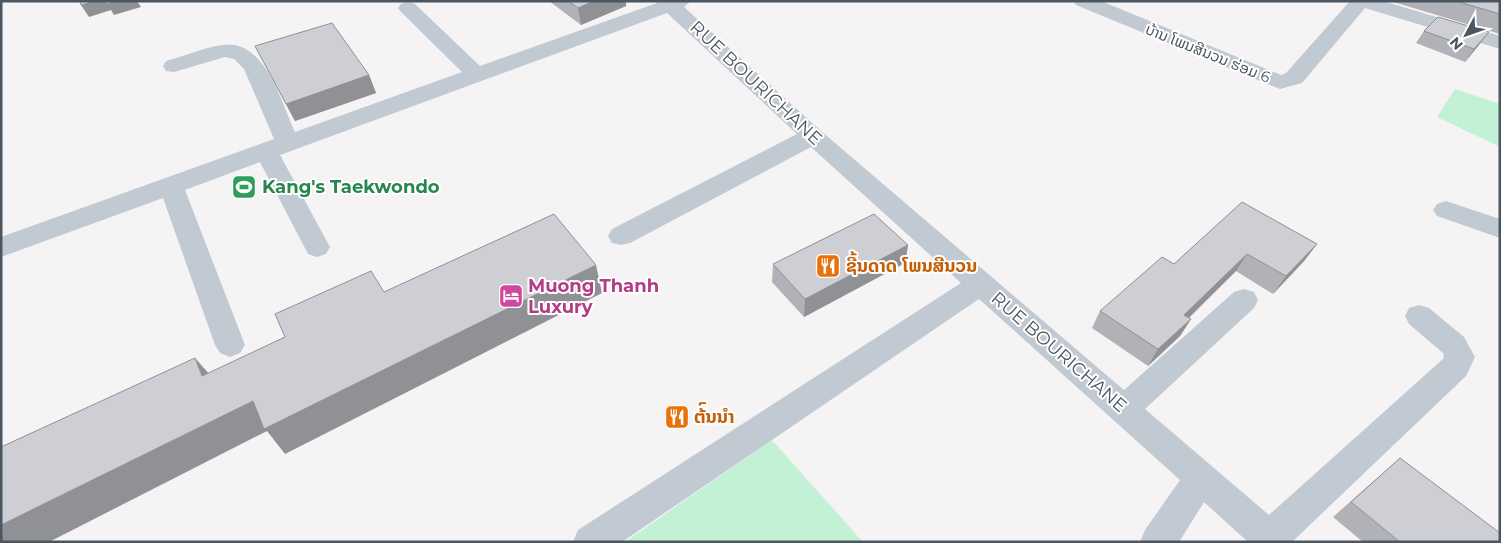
<svg xmlns="http://www.w3.org/2000/svg" width="1501" height="543" font-family="Montserrat,'Noto Sans Lao',sans-serif">
<rect width="100%" height="100%" fill="#f5f3f3"/>
<!-- green -->
<g fill="#c3f1d5">
<polygon points="1455,89 1500,104 1500,147 1437,117"/>
<polygon points="772,440 863,542 625,542"/>
</g>
<g fill="none" stroke-linecap="round" stroke-linejoin="round">
<!-- minor -->
<g fill="#c1cad2" fill-rule="evenodd">
<path d="M656 1H691L684 7 821 131 1124 390 1234 292 1244 289 1254 292 1258 300 1254 308 1145 409 1269 515 1444 358 1443 353 1409 324 1405 316 1409 308 1419 305 1429 308 1464 337 1475 357 1466 376 1292 542H1248L1204 502 1179 542H1140L1145 530 1180 480 979 299 622 542H573L578 530 961 283 811 147 630 243 621 245 612 243 608 236 612 229 797 134 667 13 280 155 330 247 326 254 317 257 308 254 260 162 185 190 245 345 240 353 230 357 220 353 215 345 163 198 1 257V237L274 139 244 69 234 59 225 57 174 72 166 71 163 66 166 61C185 56 203 48 222 45 265 38 281 102 295 132L462 72 401 12 398 8 401 4 408 2 415 4 480 66 657 3Z"/>
<polygon points="1073,1 1101,1 1281,75 1286,73 1350,1 1383,1 1500,36 1500,49 1365,8 1302,83 1280,89 1076,5"/>
<polygon points="1446,201 1500,219 1500,238 1437,216 1433,210 1437,204"/>
</g>
</g>
<!-- wall -->
<g fill="#b0b2b7">
<polygon points="549,1 626,1 626,6 581,25"/>
<polygon points="1390,1 1500,1 1500,34"/>
<polygon points="1424,31 1489,32 1465,62 1416,43"/>
<polygon points="255,46 369,75 376,93 295,121"/>
<polygon points="1317,244 1304,261 1273,294 1236,271 1189,318 1191,319 1180,336 1148,366 1092,328 1100,311 1174,264"/>
<polygon points="908,245 905,263 804,317 772,282 773,264"/>
<polygon points="1400,458 1500,542 1363,542 1333,517"/>
</g>
<!-- shaded-wall -->
<g fill="#909195">
<polygon points="96,1 137,1 141,7 114,15 111,10 89,17 81,5"/>
<polygon points="594,1 626,1 626,6 581,25 578,8"/>
<polygon points="1489,32 1479,45 1465,62 1474,49"/>
<polygon points="369,75 376,93 295,121 286,104"/>
<polygon points="1317,244 1304,261 1273,294 1286,276"/>
<polygon points="908,245 905,263 804,317 805,299"/>
<polygon points="1247,254 1236,271 1174,332 1184,315"/>
<polygon points="596,265 602,293 285,454 267,431 49,542 1,542 1,525 253,401"/>
<polygon points="1191,319 1180,336 1148,366 1158,349"/>
<polygon points="195,358 218,384 202,376"/>
</g>
<!-- building -->
<g fill="#cdcfd5" stroke="#909195">
<polygon points="80,1 96,1 81,5"/>
<polygon points="105,1 116,1 107,4"/>
<polygon points="569,1 594,1 578,8"/>
<polygon points="1456,1 1500,1 1500,14"/>
<polygon points="1438,17 1489,32 1474,49 1424,31"/>
<polygon points="332,23 369,75 286,104 255,46"/>
<polygon points="1242,202 1317,244 1286,276 1247,254 1184,315 1191,319 1158,349 1100,311 1162,257 1174,264"/>
<polygon points="554,214 596,265 264,429 253,401 1,525 1,447 195,358 202,376 285,337 275,314 371,271 384,292"/>
<polygon points="874,214 908,245 805,299 773,264"/>
<polygon points="1400,458 1500,533 1500,542 1400,542 1351,502"/>
</g>
<!-- icons -->
<defs>
<symbol id="stadium-square" viewBox="-11 -11 22 22"><rect x="-9" y="-9" width="18" height="18" rx="4" fill="#2e9e5b" stroke="#fff"/><path d="M0-5a6.5 5 0 1 0 0 10a6.5 5 0 1 0 0-10ZM-3.5-1.8h7v3.6h-7Z" fill="#fff"/></symbol>
<symbol id="restaurant-square" viewBox="-11 -11 22 22"><rect x="-9" y="-9" width="18" height="18" rx="4" fill="#e8710a" stroke="#fff"/><path d="M-5-6h1v4h1v-4h1v4h1v-4h1v5L-1.5 .5V6h-2V.5L-5-1ZM5-6V6H3V1.5H1.5Q1.5-4 5-6Z" fill="#fff"/></symbol>
<symbol id="hotel-square" viewBox="-11 -11 22 22"><rect x="-9" y="-9" width="18" height="18" rx="4" fill="#d1479c" stroke="#fff"/><path d="M-6-4.5h1.5V1H6V5H4.5V3h-9V5H-6ZM-4 0a1.8 1.8 0 1 1 3.6 0ZM.5 0V-2.5h3Q6-2.5 6 0Z" fill="#fff"/></symbol>
</defs>
<g fill-rule="evenodd">
<use href="#stadium-square" x="230" y="173" width="28" height="28"/>
<use href="#restaurant-square" x="814" y="252" width="28" height="28"/>
<use href="#hotel-square" x="497" y="282" width="28" height="28"/>
<use href="#restaurant-square" x="663" y="403" width="28" height="28"/>
</g>
<g text-anchor="middle" dominant-baseline="central" stroke-width="4" stroke-linejoin="round" paint-order="stroke">
<!-- far-street labels -->
<g font-size="15" fill="#4a5661" stroke="#fff">
<text transform="translate(1208 53) rotate(22)">ບ້ານ ໂພນສີນວນ ຮ່ອມ 6</text>
</g>
<!-- street labels -->
<g font-size="18" fill="#4a5661" stroke="#fff">
<text transform="translate(756 83) rotate(43)">RUE BOURICHANE</text>
<text transform="translate(1059 352) rotate(41)">RUE BOURICHANE</text>
</g>
<!-- leisure labels -->
<g font-size="18" font-weight="bold" fill="#27864d" stroke="#fff" text-anchor="start">
<text x="262" y="187">Kang's Taekwondo</text>
</g>
<!-- food labels -->
<g font-size="18" font-weight="bold" fill="#c56008" stroke="#fff" text-anchor="start">
<text x="846" y="266">ຊີ້ນດາດ ໂພນສີນວນ</text>
<text x="694" y="417">ຕ້ົນນໍາ</text>
</g>
<!-- hotel labels -->
<g font-size="18" font-weight="bold" fill="#b23c85" stroke="#fff" text-anchor="start">
<text x="528" y="286">Muong Thanh<tspan x="528" dy="21">Luxury</tspan></text>
</g>
</g>
<!-- border -->
<rect width="1501" height="543" fill="none" stroke="#4a5661" stroke-width="5"/>
<!-- north arrow -->
<g transform="translate(1466 35) rotate(229)" stroke="#ffffff" stroke-width="4" paint-order="stroke">
<path d="M0-4L9 19L0 12L-9 19Z" fill="#4a5661"/>
<text y="-8" font-size="14" font-weight="bold" text-anchor="middle" fill="#4a5661">N</text>
</g>
</svg>
